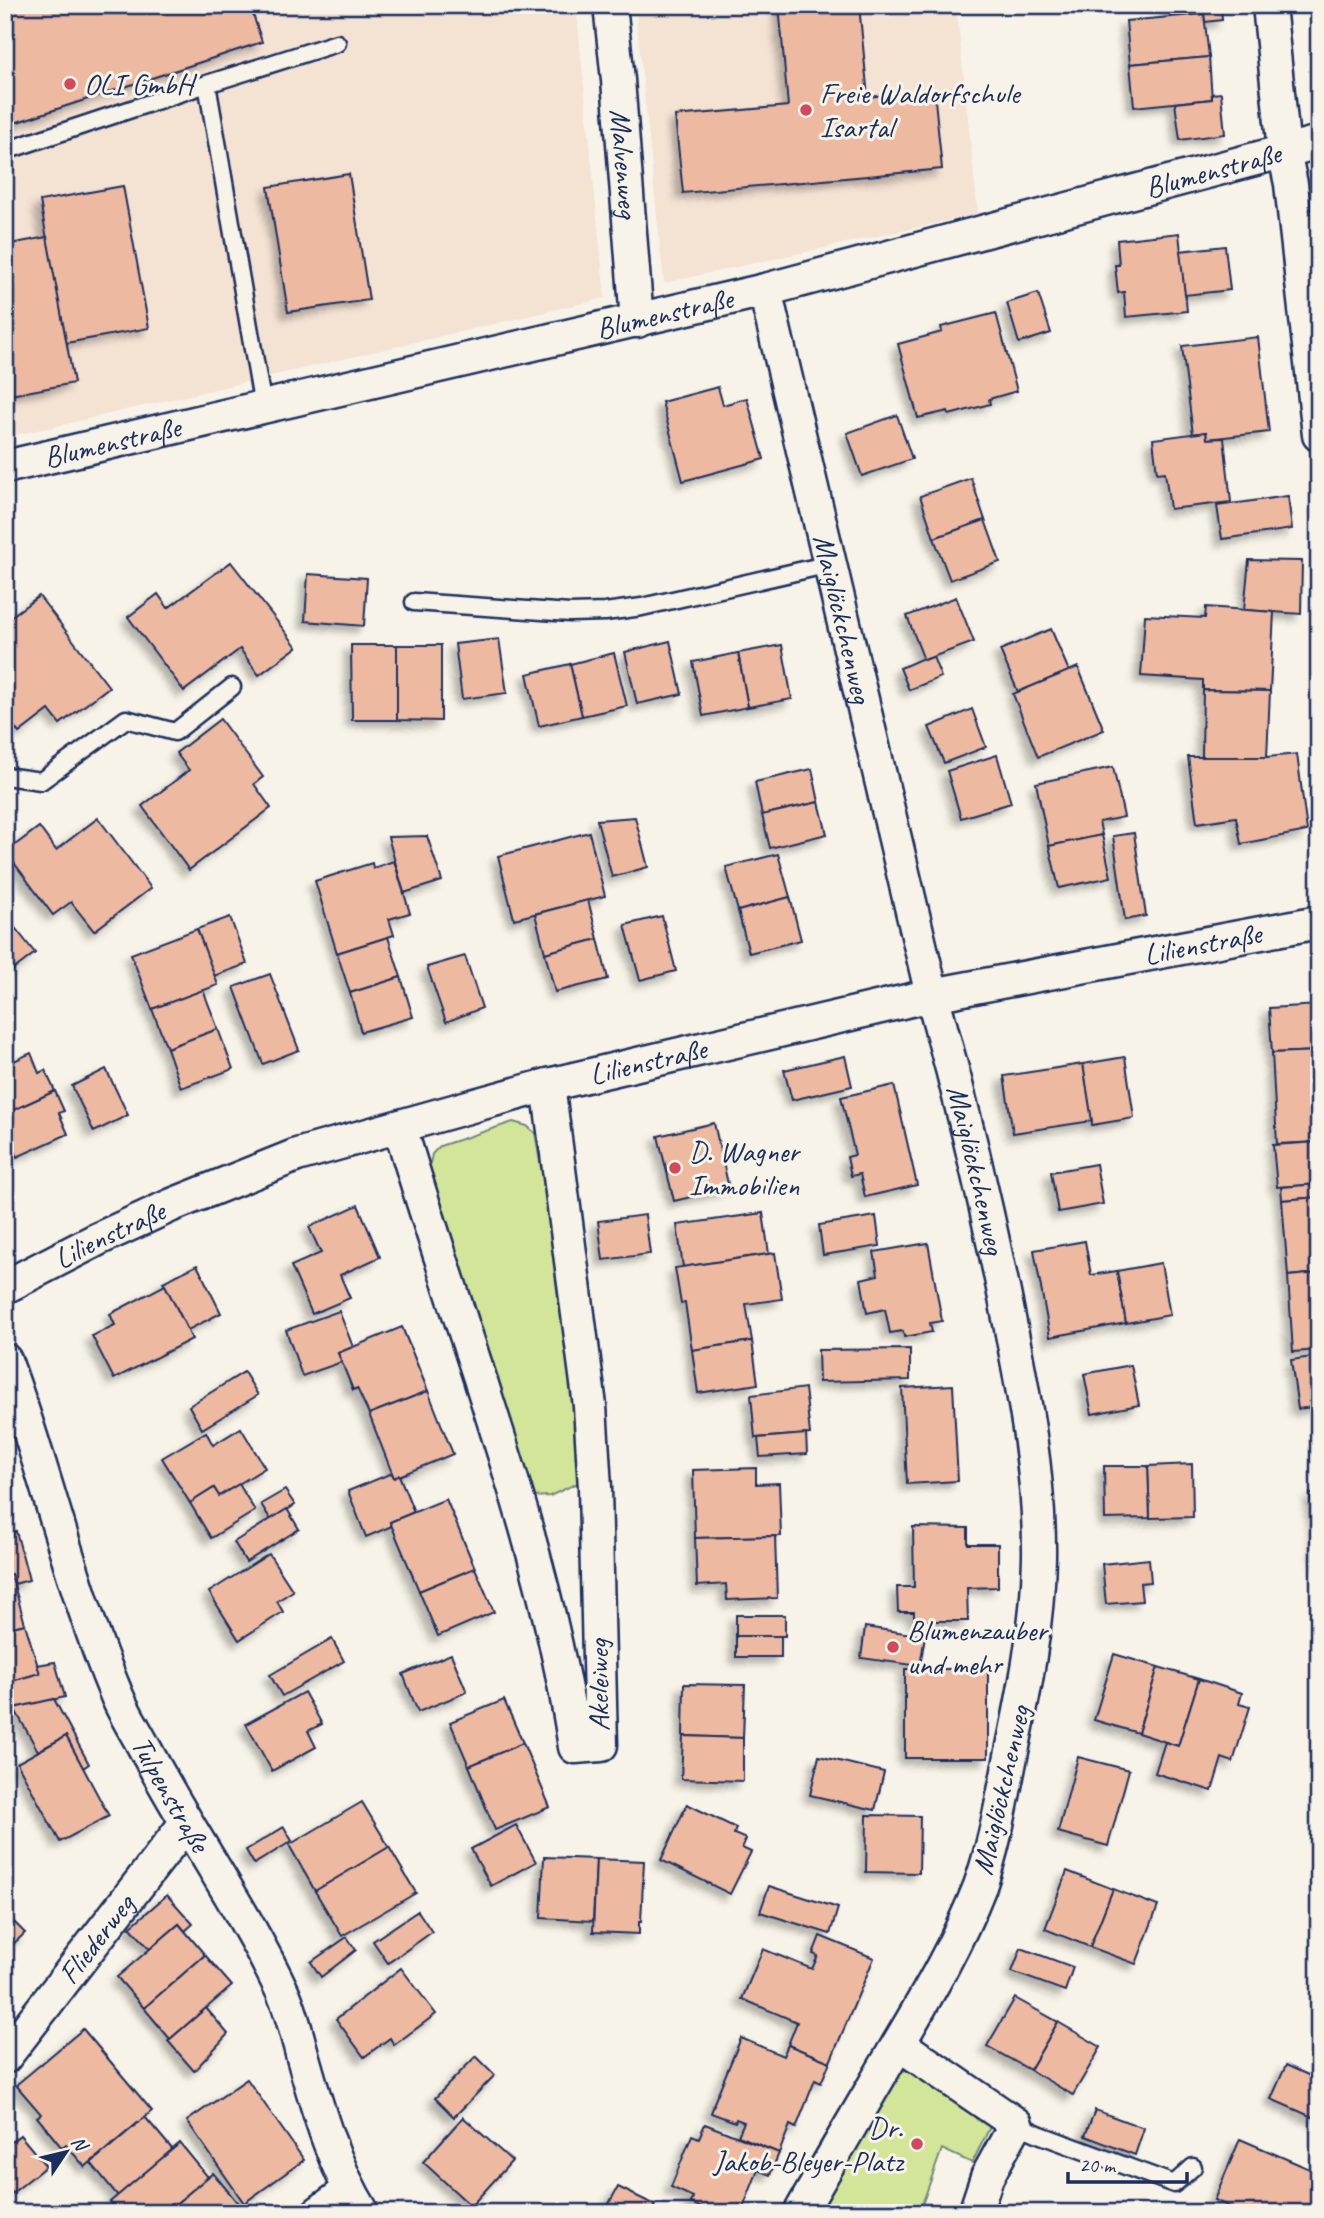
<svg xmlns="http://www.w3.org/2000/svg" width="1324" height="2218" font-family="Caveat,sans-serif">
<defs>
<filter id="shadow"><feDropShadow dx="-6" dy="6" stdDeviation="3.5" flood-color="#0004"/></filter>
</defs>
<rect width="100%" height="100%" fill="#f7f3e8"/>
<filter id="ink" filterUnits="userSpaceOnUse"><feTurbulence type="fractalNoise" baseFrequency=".0143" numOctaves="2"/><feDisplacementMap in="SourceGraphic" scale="14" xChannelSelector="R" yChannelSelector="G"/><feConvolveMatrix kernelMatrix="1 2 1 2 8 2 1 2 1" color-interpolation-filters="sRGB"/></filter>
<g filter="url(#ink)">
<!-- built -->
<g fill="#f4e2d3">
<polygon points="5,5 576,5 605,298 57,426 5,437"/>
<polygon points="635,5 956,5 978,214 664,283"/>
</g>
<!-- green -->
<g fill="#d2e599" stroke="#768a7c" stroke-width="2">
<polygon points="513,1122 527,1126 535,1133 553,1236 582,1481 550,1496 533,1497 429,1169 432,1154 440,1146"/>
<polygon points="906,2070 991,2125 972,2163 942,2149 919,2213 817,2213 893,2074"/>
</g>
<!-- building -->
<g fill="#eeb9a1" stroke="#1b2f5e" stroke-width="2" filter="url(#shadow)">
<polygon points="5,5 250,5 262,42 5,126"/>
<polygon points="779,5 859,5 868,97 934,90 942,169 683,193 675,116 788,106"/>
<polygon points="1168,5 1221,5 1222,20 1205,22 1204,14 1170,17"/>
<polygon points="1204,14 1209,57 1130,64 1126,21"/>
<polygon points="1209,57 1212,99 1134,107 1130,64"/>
<polygon points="1221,93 1225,134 1180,140 1175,103 1212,99 1212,94"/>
<polygon points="349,174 369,300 288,312 268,187"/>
<polygon points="123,186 149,328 66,343 40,201"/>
<polygon points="1179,233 1187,311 1126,317 1124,292 1118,293 1115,265 1119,265 1117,240"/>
<polygon points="47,237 74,383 5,396 5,245"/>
<polygon points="1225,246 1230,290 1185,295 1180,251"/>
<polygon points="1038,293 1051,333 1019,343 1007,303"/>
<polygon points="996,313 1017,391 989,399 990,404 949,415 948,411 918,418 898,344 942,332 941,327"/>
<polygon points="1258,337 1269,432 1207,439 1206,432 1193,434 1182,346"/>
<polygon points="718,387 723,405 747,398 764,459 683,481 662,402"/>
<polygon points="897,415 912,459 862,476 847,433"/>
<polygon points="1206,432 1207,439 1224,438 1231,502 1170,509 1165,472 1157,473 1153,439"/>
<polygon points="971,478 985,520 934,538 920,496"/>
<polygon points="1288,496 1292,529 1222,539 1217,506"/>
<polygon points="985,520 1000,562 950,580 934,538"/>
<polygon points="1249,560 1302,561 1301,614 1244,610"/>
<polygon points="231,562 297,647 259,675 240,649 184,691 128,617 158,594 168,608"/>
<polygon points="308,574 367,578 364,626 305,621"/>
<polygon points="39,596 109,687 60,724 49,710 19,733 5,714 5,621"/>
<polygon points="956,597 974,642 924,660 907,616"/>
<polygon points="1206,607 1274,612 1270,691 1203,690 1203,680 1141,676 1145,615 1205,618"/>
<polygon points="1051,629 1069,671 1018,692 1000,650"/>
<polygon points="499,639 507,693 462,699 455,644"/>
<polygon points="670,641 682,694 637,704 625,652"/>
<polygon points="351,645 397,645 397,720 352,720"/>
<polygon points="397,645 441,645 441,721 397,720"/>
<polygon points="782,645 792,699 748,707 738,653"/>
<polygon points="614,653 627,706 582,716 570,664"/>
<polygon points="738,653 748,707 703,716 693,662"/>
<polygon points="933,657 941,677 909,690 900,668 923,658 924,660"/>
<polygon points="570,664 582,716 539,726 527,674"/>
<polygon points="1078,667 1104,730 1038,757 1013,694"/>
<polygon points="1203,690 1270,691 1267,757 1202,758"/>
<polygon points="972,709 986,747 944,763 929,727"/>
<polygon points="220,719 263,777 254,784 271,808 189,870 142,806 189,770 176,753"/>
<polygon points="1297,754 1307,831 1241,844 1236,817 1197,823 1188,757 1267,757"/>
<polygon points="997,755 1011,803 961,818 947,771"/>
<polygon points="1113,767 1124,817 1099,822 1102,835 1049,846 1036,783"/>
<polygon points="812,769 819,802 762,815 755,782"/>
<polygon points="819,802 827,834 770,848 762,815"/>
<polygon points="635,817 648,867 612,877 597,820"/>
<polygon points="98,818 151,888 94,931 71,902 53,915 6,852 39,827 56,850"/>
<polygon points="589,832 605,896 514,919 498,856"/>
<polygon points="1134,833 1146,916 1125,920 1113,836"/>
<polygon points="1102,835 1111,877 1059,888 1049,846"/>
<polygon points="427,836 442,881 404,893 388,837"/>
<polygon points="778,854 790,897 738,911 726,867"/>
<polygon points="394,861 410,913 389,919 394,935 337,953 315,881 372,863 373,868"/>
<polygon points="790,897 801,940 749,953 738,911"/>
<polygon points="588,900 598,939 545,953 535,914"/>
<polygon points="5,915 35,953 5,976"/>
<polygon points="662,916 676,971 640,980 625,925"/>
<polygon points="230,917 247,964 214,976 197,929"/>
<polygon points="197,929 218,985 152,1009 131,954"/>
<polygon points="388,937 401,977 350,993 337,953"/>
<polygon points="598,939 608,979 555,992 545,953"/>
<polygon points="465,956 482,1008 446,1022 427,967"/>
<polygon points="270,974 299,1050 263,1064 234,987"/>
<polygon points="401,977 413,1017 361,1032 350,993"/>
<polygon points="203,990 218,1029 167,1048 152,1009"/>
<polygon points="1319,1005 1319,1051 1272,1053 1269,1008"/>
<polygon points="218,1029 233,1069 181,1088 167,1048"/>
<polygon points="1319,1051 1319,1142 1277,1144 1272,1053"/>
<polygon points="31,1053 39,1073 45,1070 55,1091 5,1114 5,1065"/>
<polygon points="845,1056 852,1086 792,1100 784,1070"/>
<polygon points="1125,1057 1134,1118 1092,1125 1083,1064"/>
<polygon points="1083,1064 1092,1121 1013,1133 1004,1076"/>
<polygon points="106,1069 128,1115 94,1132 72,1086"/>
<polygon points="894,1085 917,1185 865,1197 860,1174 851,1176 847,1157 855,1155 841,1097"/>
<polygon points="55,1091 64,1111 59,1113 68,1134 17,1157 5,1132 5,1114"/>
<polygon points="714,1123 729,1188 674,1201 658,1136"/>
<polygon points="1319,1142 1319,1184 1277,1187 1273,1145"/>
<polygon points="1096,1164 1103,1204 1058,1212 1051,1172"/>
<polygon points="1319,1184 1319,1197 1282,1200 1281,1187"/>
<polygon points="1319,1197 1319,1273 1288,1276 1282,1200"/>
<polygon points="358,1205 380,1257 340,1275 350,1298 312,1314 291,1266 321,1253 309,1227"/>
<polygon points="763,1213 769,1254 683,1267 677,1225"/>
<polygon points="645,1215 650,1254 603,1260 598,1221"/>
<polygon points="876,1216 880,1246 823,1255 819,1225"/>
<polygon points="1085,1241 1091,1275 1117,1271 1126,1323 1050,1337 1034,1250"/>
<polygon points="928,1243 942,1321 930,1323 932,1332 904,1337 903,1331 890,1333 885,1309 867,1313 861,1279 878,1275 874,1252"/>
<polygon points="775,1253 782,1299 746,1304 752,1341 692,1350 685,1303 681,1304 675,1268"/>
<polygon points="1161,1263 1170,1315 1126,1323 1117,1271"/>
<polygon points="197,1265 221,1313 188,1330 163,1282"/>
<polygon points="1319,1273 1319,1350 1293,1352 1288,1276"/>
<polygon points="165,1285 192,1339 114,1379 92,1336 115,1325 110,1314"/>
<polygon points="339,1311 353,1347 338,1353 342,1362 302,1376 286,1330"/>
<polygon points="402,1327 428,1391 369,1414 357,1388 353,1390 338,1353"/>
<polygon points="752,1341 758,1384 698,1393 692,1350"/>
<polygon points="910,1349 910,1380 819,1382 818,1350"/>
<polygon points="1319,1356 1319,1406 1298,1409 1291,1360"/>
<polygon points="1131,1365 1139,1405 1092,1414 1084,1374"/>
<polygon points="244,1372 258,1395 202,1429 189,1406"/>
<polygon points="953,1385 958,1481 907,1484 902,1388"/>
<polygon points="805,1388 810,1434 755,1438 751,1395"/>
<polygon points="428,1391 453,1454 394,1478 369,1414"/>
<polygon points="241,1428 265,1468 219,1496 214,1488 190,1503 162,1458 206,1432 213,1445"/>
<polygon points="806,1434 807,1454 760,1457 758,1438"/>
<polygon points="1192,1464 1193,1517 1150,1518 1148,1466"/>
<polygon points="1104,1466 1148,1466 1150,1518 1105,1519"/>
<polygon points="756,1468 756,1484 779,1483 781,1536 695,1538 693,1470"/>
<polygon points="392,1473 394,1478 399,1475 414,1512 390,1522 392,1526 366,1537 348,1491"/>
<polygon points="239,1484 255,1511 211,1538 190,1503 214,1488 219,1496"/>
<polygon points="285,1490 295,1505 271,1520 261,1504"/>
<polygon points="1319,1493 1319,1563 1316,1547 1318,1547 1310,1494"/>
<polygon points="446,1499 475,1568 419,1591 390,1522"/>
<polygon points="287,1509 299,1529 246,1562 234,1542"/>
<polygon points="913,1527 968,1528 968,1544 998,1544 998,1587 967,1588 968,1621 914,1621 914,1612 898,1612 897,1587 914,1587"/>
<polygon points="16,1531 29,1580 14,1584 11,1574 5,1576 5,1537"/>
<polygon points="775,1536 777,1598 727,1600 726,1584 697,1586 695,1538"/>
<polygon points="269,1554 293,1591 277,1601 283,1612 239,1640 209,1592"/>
<polygon points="1149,1559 1151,1582 1140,1583 1142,1601 1106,1604 1102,1564"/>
<polygon points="475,1568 494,1612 438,1636 419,1591"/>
<polygon points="11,1574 25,1624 5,1629 5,1576"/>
<rect x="736" y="1615" width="49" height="21"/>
<polygon points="25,1624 40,1673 5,1683 5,1629"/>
<polygon points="865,1627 925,1636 920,1666 861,1658"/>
<rect x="736" y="1636" width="45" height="21"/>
<polygon points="332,1639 344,1661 282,1696 270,1675"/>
<polygon points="451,1654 467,1692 418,1712 403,1674"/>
<polygon points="1114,1654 1158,1667 1138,1733 1094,1720"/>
<polygon points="55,1662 65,1697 5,1711 5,1683 40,1673 37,1665"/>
<polygon points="1158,1667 1199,1679 1178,1746 1138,1733"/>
<rect x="905" y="1669" width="83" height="89"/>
<polygon points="1199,1679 1242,1693 1239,1704 1250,1707 1233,1762 1222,1758 1212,1791 1155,1773 1165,1742 1178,1746"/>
<polygon points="684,1684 745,1685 743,1738 683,1736"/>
<polygon points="304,1692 322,1724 308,1731 316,1747 272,1771 246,1724"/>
<polygon points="54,1699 89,1764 83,1768 66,1736 38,1751 14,1708"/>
<polygon points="504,1700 523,1743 469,1766 450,1722"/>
<polygon points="66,1736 109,1816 60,1842 17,1763"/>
<polygon points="683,1736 743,1738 743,1781 681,1779"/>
<polygon points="523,1743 550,1807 495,1830 469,1766"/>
<polygon points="819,1756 884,1772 875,1810 810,1795"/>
<polygon points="1078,1757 1129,1770 1108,1846 1058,1832"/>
<polygon points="362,1802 389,1847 315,1891 289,1845"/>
<polygon points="687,1804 736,1828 734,1834 746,1839 742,1848 751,1852 730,1894 661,1860"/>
<polygon points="867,1815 920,1816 919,1873 866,1872"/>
<polygon points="516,1825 536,1862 491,1886 471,1849"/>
<polygon points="284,1827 292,1841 254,1864 246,1850"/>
<polygon points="389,1847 416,1893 342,1936 315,1891"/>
<polygon points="544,1857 596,1859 593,1921 541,1918"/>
<polygon points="596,1859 644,1861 641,1922 639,1922 639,1934 593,1932"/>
<polygon points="1067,1871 1113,1889 1090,1947 1045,1929"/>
<polygon points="769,1886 838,1908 830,1934 760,1912"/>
<polygon points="1113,1889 1158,1906 1136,1964 1090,1947"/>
<polygon points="167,1895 193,1924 185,1931 179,1924 150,1949 130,1927"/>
<polygon points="418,1911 432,1932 388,1963 373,1941"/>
<polygon points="5,1913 25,1933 5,1952"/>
<polygon points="179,1924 205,1955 144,2008 117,1977"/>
<polygon points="820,1936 874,1958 830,2062 788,2045 797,2022 742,1999 763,1949 812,1969 818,1956 813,1954"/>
<polygon points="347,1937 356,1950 321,1977 311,1962"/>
<polygon points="1021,1948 1073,1967 1065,1991 1012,1972"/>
<polygon points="205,1955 232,1986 170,2039 144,2008"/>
<polygon points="401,1968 436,2014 394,2045 390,2038 364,2057 336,2019"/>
<polygon points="1015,1998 1058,2022 1030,2070 987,2046"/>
<polygon points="206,2008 228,2034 194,2071 168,2041"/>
<polygon points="1058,2022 1101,2047 1073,2095 1030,2070"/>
<polygon points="83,2029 152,2111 85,2167 66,2145 62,2148 37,2117 41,2114 16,2085"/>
<polygon points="741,2038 783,2056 788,2045 830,2062 821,2083 815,2080 796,2128 790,2125 779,2153 738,2136 744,2122 736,2119 735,2122 711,2113 714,2105 713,2105"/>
<polygon points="476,2056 495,2075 454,2117 435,2098"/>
<polygon points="1286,2065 1319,2080 1319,2120 1271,2099"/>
<polygon points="247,2079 304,2160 244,2203 187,2121"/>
<polygon points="1095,2110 1144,2128 1135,2155 1085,2136"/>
<polygon points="145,2117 173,2150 118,2196 91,2163"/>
<polygon points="463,2117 512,2161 471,2206 423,2162"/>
<polygon points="705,2124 779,2153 770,2175 758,2170 741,2213 725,2213 716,2209 713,2213 691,2203 693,2197 671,2187 692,2135 699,2138"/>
<polygon points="20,2135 46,2166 5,2199 5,2147"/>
<polygon points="1240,2139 1319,2173 1319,2213 1244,2213 1214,2200"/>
<polygon points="180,2143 208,2177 165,2213 118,2213 110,2202"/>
<polygon points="213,2173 246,2213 165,2213 208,2177"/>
<polygon points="618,2187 655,2205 651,2213 614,2213 606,2209"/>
</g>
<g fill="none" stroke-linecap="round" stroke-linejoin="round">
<defs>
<g id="service">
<polyline points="5,151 207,84"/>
<polyline points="263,407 207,84 337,43"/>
<polyline points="414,602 570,613 605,612 642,607 830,564"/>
<polyline points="5,776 41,781 126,719 175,732 232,687"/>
<polyline points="1016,2124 1041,2135 1174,2184 1193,2167"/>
</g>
<g id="minor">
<path id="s1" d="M610 5 618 80 637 321"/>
<polyline points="1269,5 1284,151 1291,184 1319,435"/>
<path id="s2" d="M765 290 932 995C961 1098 986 1203 1007 1308 1023 1390 1040 1473 1039 1557 1038 1626 1024 1694 1010 1761 1002 1801 994 1847 980 1886 958 1942 928 1994 897 2046 865 2101 832 2157 800 2213"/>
<path id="s3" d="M5 467 765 290 1319 142"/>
<path d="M400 1127C460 1333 543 1534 575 1747L601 1745 595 1488 590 1406 548 1085"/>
<path id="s4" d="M5 1287 98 1239 172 1205 297 1155 468 1107 548 1085 932 995 1319 922"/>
<path id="s5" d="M5 1360C46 1470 71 1587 117 1696 124 1713 135 1730 144 1747 188 1831 244 1909 284 1995 293 2016 298 2040 304 2061 319 2114 334 2166 363 2213"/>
<polyline points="899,2044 1016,2124 987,2177 975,2213"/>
<path id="s6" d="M5 2057 186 1823"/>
<polyline points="318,2213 349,2190"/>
</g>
</defs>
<!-- service casing -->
<use href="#service" stroke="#1b2f5e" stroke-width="21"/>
<!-- minor casing -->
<use href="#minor" stroke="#1b2f5e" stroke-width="37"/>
<!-- service -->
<use href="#service" stroke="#f7f3e8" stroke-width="16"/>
<!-- minor -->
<use href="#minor" stroke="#f7f3e8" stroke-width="32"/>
</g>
</g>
<!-- markers -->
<g fill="#d1495b" stroke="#f7f3e8" stroke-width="2.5">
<circle cx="70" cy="84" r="7"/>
<circle cx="806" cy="110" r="7"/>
<circle cx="675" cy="1168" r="7"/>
<circle cx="893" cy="1647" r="7"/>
<circle cx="917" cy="2144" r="7"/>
</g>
<g text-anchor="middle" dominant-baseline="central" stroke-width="6" stroke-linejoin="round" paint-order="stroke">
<!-- poi labels -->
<g font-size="30" fill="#1b2f5e" stroke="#f7f3e8" text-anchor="start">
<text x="84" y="84">OLI GmbH</text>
<text x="820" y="93">Freie Waldorfschule<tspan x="820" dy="34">Isartal</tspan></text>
<text x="689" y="1151">D. Wagner<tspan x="689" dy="34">Immobilien</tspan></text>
<text x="907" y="1630">Blumenzauber<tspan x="907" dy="34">und mehr</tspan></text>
<text x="903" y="2127" text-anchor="end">Dr.<tspan x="903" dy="34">Jakob-Bleyer-Platz</tspan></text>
</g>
<!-- street labels -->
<g font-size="30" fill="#1b2f5e" stroke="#f7f3e8">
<text stroke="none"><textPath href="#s1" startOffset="159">Malvenweg</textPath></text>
<text stroke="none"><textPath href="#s3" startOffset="1244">Blumenstraße</textPath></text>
<text stroke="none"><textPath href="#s3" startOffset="677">Blumenstraße</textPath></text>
<text stroke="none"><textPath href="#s3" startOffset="110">Blumenstraße</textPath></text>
<text stroke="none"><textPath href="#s2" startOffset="338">Maiglöckchenweg</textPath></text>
<text stroke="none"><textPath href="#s4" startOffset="1251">Lilienstraße</textPath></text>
<text stroke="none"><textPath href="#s4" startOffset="684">Lilienstraße</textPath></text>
<text stroke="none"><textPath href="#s2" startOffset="905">Maiglöckchenweg</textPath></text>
<text stroke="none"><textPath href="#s4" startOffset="117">Lilienstraße</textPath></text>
<text transform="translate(598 1685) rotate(-90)">Akeleiweg</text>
<text transform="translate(1001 1790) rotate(-77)">Maiglöckchenweg</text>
<text stroke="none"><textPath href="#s5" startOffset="466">Tulpenstraße</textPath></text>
<text stroke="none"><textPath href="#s6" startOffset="149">Fliederweg</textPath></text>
</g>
</g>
<!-- margin -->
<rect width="1324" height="2218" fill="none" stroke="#f7f3e8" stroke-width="28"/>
<rect x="14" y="14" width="1296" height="2190" fill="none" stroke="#1b2f5e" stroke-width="2.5" filter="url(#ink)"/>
<!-- north arrow -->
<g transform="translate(66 2152) rotate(55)" stroke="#f7f3e8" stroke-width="5" paint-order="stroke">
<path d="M0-5L12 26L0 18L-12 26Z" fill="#1b2f5e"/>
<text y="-10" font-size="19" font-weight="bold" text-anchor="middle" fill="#1b2f5e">N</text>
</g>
<!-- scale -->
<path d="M1068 2172v10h119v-10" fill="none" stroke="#1b2f5e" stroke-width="3.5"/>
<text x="1079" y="2172" font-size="21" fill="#1b2f5e" stroke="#f7f3e8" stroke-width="5" paint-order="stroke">20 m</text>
</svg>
